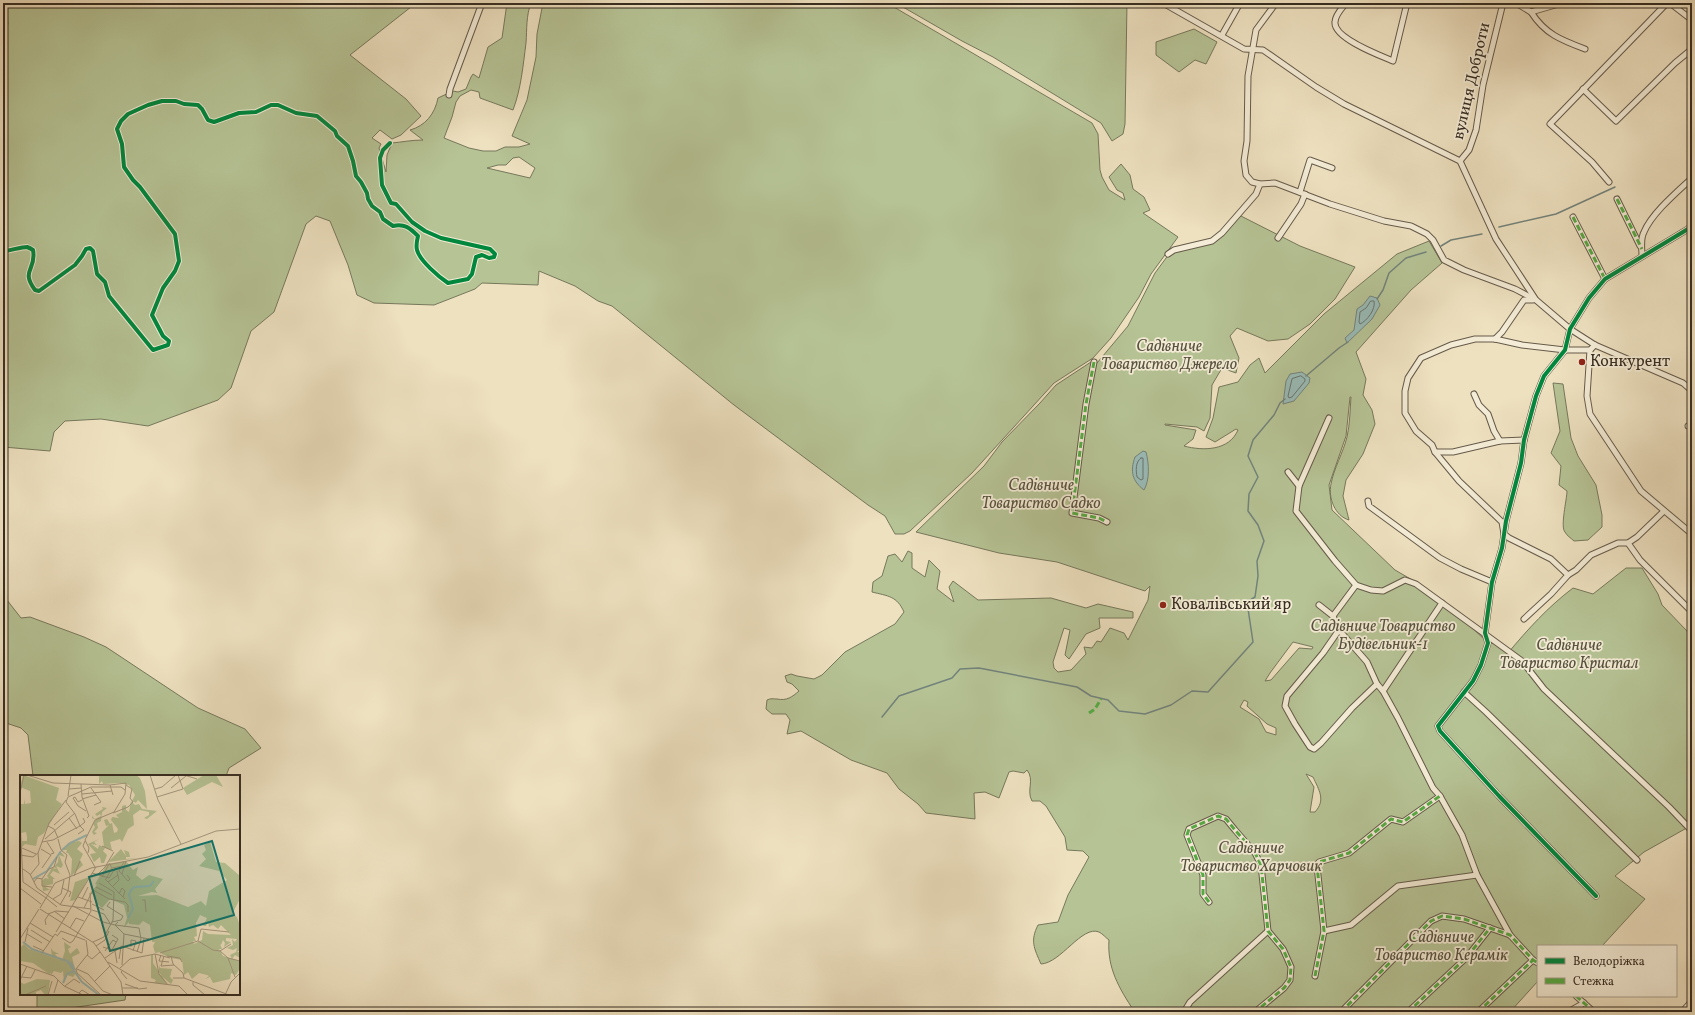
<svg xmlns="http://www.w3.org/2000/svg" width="1695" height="1015" font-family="Vollkorn,serif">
<rect width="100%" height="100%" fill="#eee1c0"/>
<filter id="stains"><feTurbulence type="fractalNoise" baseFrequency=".005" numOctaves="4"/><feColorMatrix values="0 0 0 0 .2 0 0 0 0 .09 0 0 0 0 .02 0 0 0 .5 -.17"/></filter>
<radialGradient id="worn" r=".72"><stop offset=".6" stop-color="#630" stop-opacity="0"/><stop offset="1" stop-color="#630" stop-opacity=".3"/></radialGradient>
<!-- green -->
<g fill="#b6c395" stroke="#76785c" fill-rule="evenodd">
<path d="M5 3H416L350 55 406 99 421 116 401 135 392 139 380 130 372 138 381 144 379 148 386 172 387 155 392 143C402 142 412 140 423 140L410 130C425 126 435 114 438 98L453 91 458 92 466 89 471 77 473 74 479 78 488 47 502 38 507 3H531C526 16 527 29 526 43 523 66 521 89 513 110L480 98 479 92 471 90 460 96 456 102 452 117 444 138 469 148 483 151H496L505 147H519L530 144 512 136 527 100 536 57 537 34 543 3H887L1092 123 1098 134 1100 170 1102 177 1109 190 1125 200 1123 193 1117 190 1109 177 1121 164 1130 175 1133 189 1144 197 1150 210 1143 213 1178 237 1151 274 1139 297 1111 338 1093 358 1054 383 972 473 910 531 904 534H895L885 516 868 505 734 405 612 306 598 301 575 286 539 271 538 285 482 283 475 289 434 305 374 303 357 295 348 265 330 221 316 216 306 224 274 312 251 331 231 388 218 400 148 426 101 419 65 421 54 432 50 451 3 447V32L8 24ZM519 157 535 168 530 178 487 168 498 165H506L513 158Z"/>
<polygon points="896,3 1127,3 1125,124 1123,134 1112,141 1101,123 993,57 962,41"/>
<polygon points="1194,29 1217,42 1206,64 1195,60 1179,72 1156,55 1156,42"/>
<path d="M1237 214 1300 246 1355 267 1335 299 1310 324 1288 339 1268 341 1237 328 1230 336 1239 358 1236 373 1222 368 1212 385 1210 418 1204 431 1197 427 1165 424V425L1196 430 1193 439 1184 446C1203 451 1229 451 1238 430L1236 429 1215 442 1206 437 1213 418 1219 387 1238 382 1250 365 1259 358 1265 373 1324 314 1397 254 1429 241 1442 263 1411 290 1356 352 1366 379 1363 395 1372 410 1375 424 1363 454 1346 480 1343 496 1349 520C1335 516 1328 498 1331 484 1334 468 1343 453 1347 437 1350 424 1350 410 1351 397H1350L1346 436 1329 485 1332 510 1395 570 1414 581 1464 620 1486 641 1495 644 1508 653C1528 629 1548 607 1573 588L1593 594 1626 568H1642L1658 594 1662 605 1687 631 1692 640V825L1644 852 1615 876 1645 899 1602 946H1538V981L1510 1012H1138L1134 1011C1119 988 1107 968 1109 940 1106 938 1103 934 1099 932 1082 925 1061 963 1041 964 1034 948 1030 941 1038 925L1058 922 1068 895 1089 857 1083 851 1067 850 1065 837 1046 806 1040 801H1032C1026 790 1035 780 1027 770L1024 773 1013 771 1009 772 999 798 985 792 974 793 975 819 926 813 918 804 899 789 887 773 851 760 801 731 787 734 790 720 786 714H772L766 709 767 700C771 698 773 699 777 699 787 701 792 697 799 691L792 684 787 682 785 676 791 674 797 676 814 679 822 675 845 652 895 624 904 612C897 596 888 596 872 592L873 582 882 576 888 556 895 554 902 562 908 551 912 553V568L925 577 929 560 940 571 937 589 954 602 949 587 953 581 978 600 1051 598 1086 608 1098 604 1133 612V618H1099L1100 628 1086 634 1069 659 1065 655 1070 630 1064 628 1053 662 1054 668 1058 672 1071 670 1086 654 1084 647 1092 648 1097 641 1101 642 1110 628 1124 633 1128 640 1148 600 1150 586 1145 591 1057 562 999 553 916 532 984 466 1002 442 1040 403 1056 385 1094 360 1097 363 1128 326 1155 273 1169 254 1212 242ZM1293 642 1313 647 1312 649 1299 648 1271 680 1265 681 1270 673ZM1244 700 1248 702 1247 706 1267 724 1276 728V735L1266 732 1259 719 1240 707ZM1306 774 1313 777C1319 790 1326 800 1315 812H1310L1314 787Z"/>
<path d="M1553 383 1563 384 1571 438 1578 456 1596 485 1602 515V527L1588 540 1574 541C1571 538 1567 536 1565 532 1560 527 1567 499 1567 491L1559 485 1561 466 1551 453 1560 431Z"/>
<polygon points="3,595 21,618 30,617 84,637 106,647 198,708 245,729 261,748 229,768 226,776 33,776 28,735 21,728 3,722"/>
<polygon points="37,994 126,994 125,1000 57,1010 53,1012 37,1012"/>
</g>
<!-- water -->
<g fill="#9abcb8" stroke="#72837c">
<polygon points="1370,296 1377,298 1380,305 1372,319 1347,343 1345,338 1354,330 1357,309 1363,305"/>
<polygon points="1302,372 1310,378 1309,383 1294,401 1283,404 1286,381 1290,374"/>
<path d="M1143 451 1146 452C1149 463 1150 480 1144 490 1132 481 1130 471 1135 457Z"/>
</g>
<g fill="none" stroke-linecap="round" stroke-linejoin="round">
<!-- shore -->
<g stroke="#68746d" stroke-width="1">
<path d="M1371 301H1374C1376 309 1367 321 1360 324L1359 322 1360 312 1366 308Z"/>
<polygon points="1301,376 1305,379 1305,381 1292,397 1289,398 1288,396 1292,379"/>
<path d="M1141 458H1143V479L1141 480 1137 477C1136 471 1135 462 1141 458Z"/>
</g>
<!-- stream -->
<g stroke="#72837c" stroke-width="1.5">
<polyline points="1499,227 1556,214 1615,187"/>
<polyline points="1441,246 1451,240 1482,234"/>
<polyline points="1377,299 1383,290 1389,273 1406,258 1426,252"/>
<polyline points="1306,376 1339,348 1348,342"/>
<polyline points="882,717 899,696 952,678 960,669 979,668 1077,687 1091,696 1108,700 1119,711 1145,714 1171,705 1192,691 1208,692 1253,642 1247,602 1255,597 1258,576 1257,561 1264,541 1258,525 1248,511 1249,494 1258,477 1248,456 1253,440 1274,415 1280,403 1285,399"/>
</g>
<defs>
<g id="minor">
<polyline points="1163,3 1244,49 1263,50 1316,87 1344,104 1460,161 1496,239 1536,300 1570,329 1595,345 1683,383 1692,391"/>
<polyline points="1276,3 1256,30 1248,76 1247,141 1244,161 1246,175 1252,182 1260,184 1275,183 1330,204 1384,221 1411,226 1427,234 1433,240 1444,260 1464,270 1515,289 1534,299"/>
<path d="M1346 3C1342 8 1335 15 1335 22 1333 38 1381 56 1393 61L1407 3"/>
<polyline points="1516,3 1531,12 1562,3"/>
<polyline points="1670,3 1692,20"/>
<path d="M1531 12C1545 34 1561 40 1585 49"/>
<polyline points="1222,35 1240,3"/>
<polyline points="1583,89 1616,121 1675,63 1692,49"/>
<polyline points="449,95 450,89 482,3"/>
<polyline points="1460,161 1469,150 1476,130 1483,85 1503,3"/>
<polyline points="1609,182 1592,162 1550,124 1667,3"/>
<polyline points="1300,192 1310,160 1332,168"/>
<polyline points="1617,199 1640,246"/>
<polyline points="1573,217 1605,279"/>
<polyline points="1278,238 1301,204 1305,194"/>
<polyline points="1168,254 1174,250 1212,241 1222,233 1256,194 1260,184"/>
<path d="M1642 256C1642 248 1640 239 1644 232 1652 213 1677 192 1692 178"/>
<polyline points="1495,339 1502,332 1524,300 1533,300"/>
<polyline points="1590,350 1587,396 1590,414 1641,491 1692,534"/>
<polyline points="1094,362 1086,404 1072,513 1099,518 1107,522"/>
<polyline points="1474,394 1479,405 1488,414 1494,431 1500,441"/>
<polyline points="1329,418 1299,486 1296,511 1335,561 1356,585 1371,590 1383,591 1405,580 1416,584 1522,661 1544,689 1669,807 1690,829 1692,829"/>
<polyline points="1688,426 1692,426"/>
<polyline points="1435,452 1453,452 1500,441 1524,440"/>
<polyline points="1288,472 1299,486"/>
<polyline points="1368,501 1369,506 1440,558 1461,569 1492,582"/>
<polyline points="1628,543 1640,560 1692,612"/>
<polyline points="1568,575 1576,570 1591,555 1618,543 1628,543 1637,537 1664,511"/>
<polyline points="1319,605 1333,616 1339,630 1367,662 1377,684 1383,691 1398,718 1433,788 1440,796 1462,835 1477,875 1510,935"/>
<polyline points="1333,616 1356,585"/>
<polyline points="1524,619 1551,594 1568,575 1551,559 1509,538 1504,534 1502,522 1459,481 1435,452 1432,445 1416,431 1405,413 1405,391 1408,378 1421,358 1451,345 1475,339 1495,339 1522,345 1565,350 1590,350 1595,345"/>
<polyline points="1339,630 1323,653 1287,696 1285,706 1295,724 1310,747 1314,749 1321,743 1352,708 1377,684"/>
<polyline points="1383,691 1442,603"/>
<polyline points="1464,692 1486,712 1637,860"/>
<polyline points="1596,896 1499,796 1440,731 1438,726 1473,681 1481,665 1488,643 1485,633 1492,582 1502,548 1506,521 1521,463 1524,440 1536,396 1544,376 1565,350 1570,329 1589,298 1605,279 1688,229 1692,225"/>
<polyline points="1209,902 1203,894 1203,875 1187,835 1189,829 1218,816 1226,819 1235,830 1255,853 1261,865 1268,931 1283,949 1291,967 1290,980 1284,988 1255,1012"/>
<polyline points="1324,931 1351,925 1398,886 1477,875"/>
<polyline points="1315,976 1324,931 1317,866 1319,862 1349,853 1391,819 1403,822 1440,796"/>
<polyline points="1576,996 1594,1012"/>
<polyline points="1184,1012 1190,1002 1268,931"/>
<polyline points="1341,1012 1431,921 1442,916 1464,919 1510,935 1533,960 1538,963"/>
<polyline points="1408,1012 1467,957 1490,928"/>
<polyline points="1478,1012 1533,960"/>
<polyline points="1568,1012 1584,1003"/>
<polyline points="1682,1012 1692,1001"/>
</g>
</defs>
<!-- minor casing -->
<use href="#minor" stroke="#655a4a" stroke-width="7"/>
<!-- minor -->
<use href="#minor" stroke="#f4ecd6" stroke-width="5"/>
<!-- quiet -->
<g stroke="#55ab43" stroke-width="3" stroke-dasharray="6 3" stroke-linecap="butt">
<polyline points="1617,199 1642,249"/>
<polyline points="1573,217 1605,279"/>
<polyline points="1094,362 1086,404 1072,513 1099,518 1107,522"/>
<polyline points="1089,713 1095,709 1101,699"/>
<polyline points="1209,902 1203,894 1203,875 1187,835 1189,829 1218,816 1226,819 1235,830 1255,853 1261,865 1268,931 1283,949 1291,967 1290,980 1284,988 1255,1012"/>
<polyline points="1315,976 1324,931 1317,866 1319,862 1349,853 1391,819 1403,822 1440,796"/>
<polyline points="1576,996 1594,1012"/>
<polyline points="1341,1012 1431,921 1442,916 1464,919 1510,935 1533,960 1538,963"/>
<polyline points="1408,1012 1467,957 1490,928"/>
<polyline points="1478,1012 1533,960"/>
</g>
<defs>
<g id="cycleway">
<path d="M3 252C5 251 23 247 27 247 30 248 30 248 33 250 37 270 20 270 35 290L39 291 75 265 82 256 86 249 90 248 93 251 97 274 105 282 109 296 153 350 168 345 169 341 163 336 152 315 163 288 175 271 179 261 175 234 140 187 133 180 124 167 122 144 117 129 121 121 128 114 148 105 162 101H176L184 104 198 105 202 109 208 120 214 122 239 113 256 112 271 105H278L296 113 317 116 335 131 337 136 348 146 353 161 356 176 361 182 367 193 368 199 372 206 380 212 383 219 393 226C404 223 410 228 418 236 417 240 416 246 417 250 420 261 439 277 448 283L468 279 472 274 476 257 482 255 489 258 494 257 495 254 490 249 441 238 425 231 412 222 396 204 391 203 382 185 380 158 383 150 390 143"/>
<polyline points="1596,896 1499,796 1440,731 1438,726 1473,681 1481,665 1488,643 1485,633 1492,582 1502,548 1506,521 1521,463 1524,440 1536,396 1544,376 1565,350 1570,329 1589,298 1605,279 1688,229 1692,225"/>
</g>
</defs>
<!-- cycleway casing -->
<use href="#cycleway" stroke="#f4ecd6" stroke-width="6"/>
<!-- cycleway -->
<use href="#cycleway" stroke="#00873e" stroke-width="4"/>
</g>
<!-- markers -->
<g fill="#8f2418" stroke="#f4ecd6" stroke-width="1.5">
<circle cx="1582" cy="362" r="4"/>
<circle cx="1163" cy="605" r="4"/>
</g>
<g text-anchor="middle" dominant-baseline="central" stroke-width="3.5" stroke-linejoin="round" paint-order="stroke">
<!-- street labels -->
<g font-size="16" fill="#372d22" stroke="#f4ecd6">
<text transform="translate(1472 81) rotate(-77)">вулиця Доброти</text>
</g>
<!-- park labels -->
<g font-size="16" font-style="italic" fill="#57523f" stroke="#f4ecd6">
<text x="1169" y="347">Садівниче<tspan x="1169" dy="18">Товариство Джерело</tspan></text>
<text x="1041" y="486">Садівниче<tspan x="1041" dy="18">Товариство Садко</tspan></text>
<text x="1383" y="627">Садівниче Товариство<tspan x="1383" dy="18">Будівельник-1</tspan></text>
<text x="1569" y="646">Садівниче<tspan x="1569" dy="18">Товариство Кристал</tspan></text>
<text x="1251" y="849">Садівниче<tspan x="1251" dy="18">Товариство Харчовик</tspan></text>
<text x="1441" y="938">Садівниче<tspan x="1441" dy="18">Товариство Керамік</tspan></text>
</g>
<!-- poi labels -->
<g font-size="16" fill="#372d22" stroke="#f4ecd6" text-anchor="start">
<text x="1590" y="362">Конкурент</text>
<text x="1171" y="605">Ковалівський яр</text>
</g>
</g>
<!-- overview -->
<g transform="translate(20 775)">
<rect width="220" height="220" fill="#eee1c0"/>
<path d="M3 0 39 13 36 25 42 29 24 58 18 62 16 71 5 69 2 72V66H7V62L6 57 1 58V29H4L5 24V29L11 28 10 16 0 12ZM79 0H116L120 3 125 16 127 34 118 25 116 28 112 26 115 20 109 10 100 8 83 9 82 6 79 9ZM184 0H196L203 12 192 7 167 20 163 13ZM111 26 115 30 119 29 122 34 137 36 127 44 124 43 129 40V37L120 35 113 40 114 50 108 54 102 67 100 64 90 67 92 75 84 72 82 57 89 50 86 51 84 45 87 44 90 49 92 48 94 58 97 57 98 54 91 45 92 42 99 43 96 40 102 37V31L106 30V35L109 37ZM82 32 87 33 82 37 81 46 77 48 78 53 74 57 77 58 74 60 72 57 75 52 73 49 76 44H74L72 43V41L75 44 81 41 80 39 77 41 75 39 83 34ZM79 64 74 67 77 70 71 69 78 74 79 70 85 73 83 76 87 80 84 88H81L80 82 74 87 70 79 76 78 68 69ZM59 66 62 68 57 74 63 79 60 85 63 90 51 101 52 84 48 78H46L47 75H43L48 68ZM190 67 196 87 205 88 220 101V124L212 139 217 142 220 151V176H217L220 178V183L215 180 212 184 210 180 216 177 217 173 213 175 207 173 213 170 212 164 215 167 217 164 206 163V166L211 167 204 172 205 168 203 165 201 170 200 169 202 174H199L203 181 220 186V193L216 200 211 198 210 204 193 208 190 202 185 204 189 201 187 200 179 198 172 204 168 197 164 200 162 185 151 183 142 179 141 177 135 178 133 171 135 167H132L130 150 123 146 119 150 109 149V147L104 152 107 143 104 130 90 124 82 133 76 128 74 120 70 118 77 110 75 109 87 89 106 86 113 95 118 92 116 100 122 105 129 100 143 104 135 114 137 118 132 117 118 121 137 120 168 132 181 126 186 131 189 116 207 105 199 96 179 91 186 84 182 79 186 75 184 70ZM180 140 187 143 183 151H186L188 147 189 152 193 150 198 154 201 150 211 160 188 159 183 156 182 165 174 169 173 166H176L174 162 177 161 176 148ZM101 74 106 81 104 75 109 77 110 82H106V84L120 83 88 87ZM39 78H42L45 82 39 80 43 90 41 93 36 91 40 99 33 96 30 100 35 104H33V109L24 111 30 115 23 116 22 106 25 103 29 104 27 101 32 93 37 94 34 92 38 87ZM69 102 56 125 50 126 55 107ZM44 167 51 172 48 174 50 179 57 173 60 178 52 182 56 198 53 202 47 200 44 208 43 196 41 198 34 196 31 200V198L29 199 13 188 0 186V173L4 169 9 174 32 182 31 173 33 176 39 179H35L37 182 35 183 42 185 45 176ZM133 179V188L147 209 134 208 136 205 131 203V180ZM139 190 140 193 152 194 150 202 153 205 151 209 139 199ZM17 204 30 205 28 220H25L21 215 16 217V220H0V207L4 209Z" fill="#b6c395" fill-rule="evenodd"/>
<path fill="none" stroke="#9abcb8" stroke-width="2" d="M42 75 50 68 67 60M13 104 27 96 41 76M108 143 113 134 109 119 111 115 115 112 130 111 134 106M3 167 12 174 47 186 62 207 79 220M47 186 51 188 55 195M43 208 47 199 54 196"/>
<path fill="none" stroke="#a59981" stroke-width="1" d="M7 0 33 8 90 10M130 0 138 25 161 69M164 0 177 4M61 9 62 22 69 41 67 43M71 12H101L105 15M71 13 81 27 74 30M151 13 166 1M49 14 61 13M135 14 142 12 156 0M0 18 4 0M62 19 92 16M48 21 51 0M137 22 163 14 158 0M62 24 76 20M62 25 58 27 55 22 53 23 58 31 66 36M93 38 108 32 113 27 110 23 112 14 106 10M49 43 57 54M0 44 3 107 26 123M34 50 49 37M28 51 34 54 38 63M58 59 64 55 60 51 65 47 63 43M25 64 55 38M38 64 41 75 47 80 45 87 50 100 48 116 40 130M65 66 63 71 75 92M22 67 29 48 46 25M27 67 34 78 31 79M82 71 93 76M2 73 16 79M21 74 31 80 22 93M68 78 69 73 65 65 75 45 94 37 105 19 106 8 90 10 93 20M0 80 13 82 18 78M104 87 99 96 108 106 110 104 107 100M89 88 92 93 102 91M3 94 10 99 17 113 41 130 71 134M72 98 89 103 96 92M102 99 106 86M10 100 19 89 18 78 22 67 33 65 60 51 55 39 46 27 48 22 71 12M77 100 85 92 94 77M54 101 60 86M82 102 89 89M22 104V111L32 112M85 104 105 124M86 104 92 93M14 107 17 103 22 104 29 94 34 92 37 82M88 107 98 100M76 112 92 120M92 112 99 105 97 96M0 113 21 129M42 113 51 117 49 122M99 119 102 113 105 116 103 122M58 122 72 127M26 123 37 132M33 124 41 119 44 105M62 124 68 112M122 125H125L126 137M90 127 87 131 103 141 101 145 92 147M72 129 84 135M53 131 83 147 95 150 104 159 129 164M20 133 35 108 71 93 128 82 196 56 220 54M64 133 73 115 89 124 105 127 108 130V137M20 134 74 168 101 207 103 220M72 135 84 139 90 148M34 136 45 144M28 139 36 136 49 137M98 147 95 150 119 153 121 164 117 177M10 148 33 162M26 150 25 145 29 139M50 153 56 143 64 146M11 155 30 167M36 157 76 92M7 159 22 168M38 160 41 156 65 165M42 163 50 168 53 166 71 136 70 118M0 164 19 134M66 165 68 179 56 194 57 198 81 220M178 166 193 175 200 176 208 183 220 186M178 166 181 154 209 157M5 167 8 153M73 167 84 162 93 145 94 117 79 108M13 171 24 176M76 171 85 165 89 156M83 172 92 175 98 164 92 160M111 172V165L116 166 113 176M85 176 93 165 96 167M95 176 97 188M200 176 211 169M22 178 35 159 38 161M122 178 124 163M140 178 178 166M67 180 72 184 80 177M141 180 139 186 149 187M144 181 141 191 154 190M147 181 160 183 162 187M151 181 153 189 163 198 164 203M85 183 102 171 122 178M208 183 215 202M99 184 101 172M88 187 120 206 159 211 168 220M0 189 34 201 44 211 63 220M102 190 104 159M100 193 110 184 135 179M57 194 68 199 83 216 93 220M103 195 101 197 107 204M2 202 11 203 15 195M153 203H164L209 220M0 205 7 191M74 207 90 191M173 207V210L185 220M105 209 119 214 127 213M148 210 139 199 135 179 150 183M45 211 54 204 60 208M102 213H118M34 218 38 205M59 218 62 215 70 220M5 220 26 211M28 220 32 206M205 220 211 207 220 198"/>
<path fill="#0f766e" fill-opacity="0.15" stroke="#0f766e" stroke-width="2" d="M192 66 214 140 90 176 69 102Z"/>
<rect width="220" height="220" fill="none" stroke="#372d22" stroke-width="2"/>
</g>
<!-- margin -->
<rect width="1695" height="1015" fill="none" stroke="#eee1c0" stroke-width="16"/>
<rect x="4" y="4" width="1687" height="1007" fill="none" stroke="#372d22" stroke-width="2"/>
<rect x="8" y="8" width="1679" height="999" fill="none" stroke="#372d22"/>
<!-- legend -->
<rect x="1537" y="945" width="140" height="52" fill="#f4ecd6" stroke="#a8a08e"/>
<rect x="1545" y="958" width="20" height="6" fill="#00873e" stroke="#a8a08e"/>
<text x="1573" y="965" font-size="12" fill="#372d22">Велодоріжка</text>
<rect x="1545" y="978" width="20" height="6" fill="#55ab43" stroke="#a8a08e"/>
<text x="1573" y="985" font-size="12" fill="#372d22">Стежка</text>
<rect width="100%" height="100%" filter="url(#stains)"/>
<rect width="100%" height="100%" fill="url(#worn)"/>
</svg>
